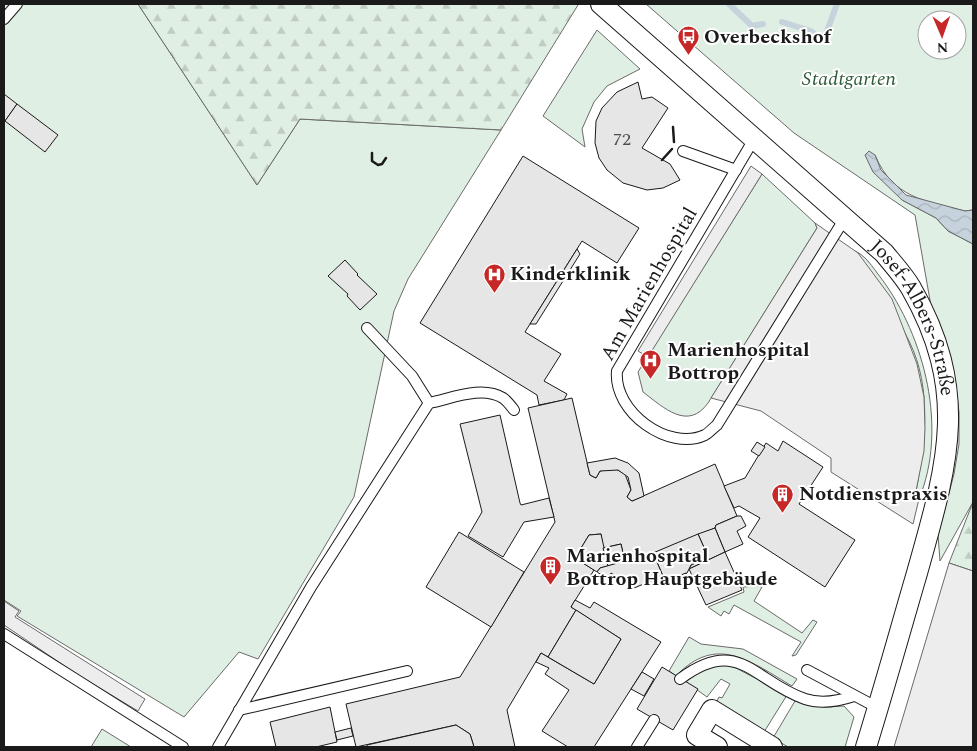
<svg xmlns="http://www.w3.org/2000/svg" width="977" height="751" font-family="Spectral,serif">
<defs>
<pattern id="forest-firs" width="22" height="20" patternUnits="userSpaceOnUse" patternTransform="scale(1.25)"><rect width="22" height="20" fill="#e0efe3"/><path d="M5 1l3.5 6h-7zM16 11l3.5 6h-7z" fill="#c0ccc2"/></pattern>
<pattern id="water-waves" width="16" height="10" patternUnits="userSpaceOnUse" patternTransform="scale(1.25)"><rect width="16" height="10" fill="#c6d2dc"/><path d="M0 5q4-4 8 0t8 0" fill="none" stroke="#aab4bc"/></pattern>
</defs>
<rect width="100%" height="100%" fill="#fff"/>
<!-- green -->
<g fill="#e0efe3" stroke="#6a6a6a" fill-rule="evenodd">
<polygon points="4,4 138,4 257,185 300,119 501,130 408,279 394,311 354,497 258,659 239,652 184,717 17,616 21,611 4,600"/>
<path d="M646 4H973V210L965 211C925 201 893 198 875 155H865L902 200 936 218 948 231 973 244V502L940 561 938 535 954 474 959 444V412L955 381 948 351 931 306 915 215 794 133ZM927 20H957V50H927Z"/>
<polygon points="597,30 640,69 607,86 594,102 582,129 585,147 543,116"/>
<path d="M762 174 815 223 817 228 708 403C688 431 664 408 643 392L638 372Z"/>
<path d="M851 250C864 252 873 268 881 278 925 337 948 429 919 499L915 496C925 446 933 389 909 341 895 311 869 278 851 250Z"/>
<polygon points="758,586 762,587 754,601 802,633 813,620 817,622 796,655 792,656 801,642 734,605 729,614 724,611 721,616 708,607 744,592 743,587"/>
<path d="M689 637 701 644 743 649 797 679 792 686C751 662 717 633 676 676L669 671Z"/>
<polygon points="725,664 736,668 787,695 764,732 716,703 719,697 722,698 730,684 721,679 707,697 686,682 701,670"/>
<polygon points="795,701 824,707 844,706 854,717 845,747 788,747 773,738"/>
<polygon points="102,729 131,747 91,747"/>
</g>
<!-- forest -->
<g fill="url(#forest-firs)" stroke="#6a6a6a">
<polygon points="138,4 576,4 578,5 501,130 300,119 257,185"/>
<polygon points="973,502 973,571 949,563"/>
</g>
<!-- parking -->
<g fill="#ededed" stroke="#6a6a6a">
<polygon points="751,166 762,174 648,357 638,351"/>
<polygon points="815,223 858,253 892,299 917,364 924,397 925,428 924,451 915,496 919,499 913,524 831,472 831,458 761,411 711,398 817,228"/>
<polygon points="949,563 973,571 973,747 894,747"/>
<polygon points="4,601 19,611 15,617 145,699 138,711 78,675 4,625"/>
</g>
<!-- water -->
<polygon fill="url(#water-waves)" stroke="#6a6a6a" points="869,151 875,155 881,170 906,195 965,211 973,210 973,244 948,231 936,218 902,200 873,172 865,155"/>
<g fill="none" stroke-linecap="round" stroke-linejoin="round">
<!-- stream -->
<g stroke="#c6d2dc" stroke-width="6">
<polyline points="729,4 752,26 763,24"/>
<polyline points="782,22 811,31 819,38 826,34 837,4"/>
</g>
</g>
<!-- building -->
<g fill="#e6e6e6" stroke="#1a1a1a">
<polygon points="638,82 642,99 652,97 668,108 642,148 670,164 680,180 663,188 647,190 623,183 607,170 599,158 595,143 596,121 602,108 617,92"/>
<polygon points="4,94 17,104 5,121 4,121"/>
<polygon points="17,104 58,135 45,152 5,121"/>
<polygon points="523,156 639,228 617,263 582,241 525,332 561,354 544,381 567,394 564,400 539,405 537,395 420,323"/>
<polygon points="577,249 580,254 536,324 530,324"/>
<polygon points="345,260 358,274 357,275 377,294 360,310 347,296 348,294 328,276"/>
<polygon points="572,398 590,475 596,478 600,471 614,468 625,474 631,490 627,497 632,501 715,464 737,516 716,525 715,528 642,558 625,562 621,544 603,548 601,534 589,535 575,558 594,570 571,607 576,610 548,657 541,653 507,710 515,747 474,747 470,734 456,725 356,747 346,704 460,677 555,522 528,408"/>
<polygon points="500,415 520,503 521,505 549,498 554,517 524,522 503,557 468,536 482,512 460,424"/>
<polygon points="783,441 823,467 799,504 855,540 825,587 748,537 760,518 739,506 734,508 724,486 745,478 766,443 778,451"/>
<polygon points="757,442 765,447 759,456 751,451"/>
<polygon points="615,458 628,463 639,473 644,496 632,501 627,497 631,490 628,477 618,470 600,471 596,478 590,475 587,463"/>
<polygon points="737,516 741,516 746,526 737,531 743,544 725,552 715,528 716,525"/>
<polygon points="715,528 725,552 689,569 691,565 703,559 706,552 698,534"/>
<polygon points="459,532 524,572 491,627 426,587"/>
<polygon points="601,534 608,566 600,568 597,572 575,558 589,535"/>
<polygon points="698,534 706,552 703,559 691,565 687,573 671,579 663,576 653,553"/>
<polygon points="621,544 625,562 608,566 603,548"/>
<polygon points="725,552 742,590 706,605 689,569"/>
<polygon points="653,553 663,576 634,588 611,573 608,579 597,572 600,568"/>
<polygon points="686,573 683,584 671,579"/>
<polygon points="575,600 590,608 594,602 661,642 594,747 568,747 542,731 569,690 545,674 549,668 536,662 541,653 594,684 621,639 571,607"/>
<polygon points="576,610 621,639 594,684 548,657"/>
<polygon points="662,667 698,689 673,730 637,709"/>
<polygon points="642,672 654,679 644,696 631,689"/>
<polygon points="330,707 337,742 316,747 276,747 270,722"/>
<polygon points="456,725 470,734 474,747 367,747 367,745"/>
<polygon points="351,728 353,736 337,740 335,732"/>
</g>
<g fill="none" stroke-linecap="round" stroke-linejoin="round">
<defs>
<g id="lane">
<polyline points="4,19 17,4"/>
<path d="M754 139 617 371C613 412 669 452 705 435 709 433 713 428 717 425L845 218"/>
<polyline points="683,151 736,170"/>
<polyline points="367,328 412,376 429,403"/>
<polyline points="4,634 183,747"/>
<polyline points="807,670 878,708"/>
<path d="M680 679C739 635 753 681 805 699 820 704 839 701 854 696"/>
<polyline points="239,710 407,671"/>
<path d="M218 747 311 587 429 403C451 399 481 385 503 398 507 401 511 406 514 410"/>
<polyline points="637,747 654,720"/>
</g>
<g id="street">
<path id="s1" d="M601 4 884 253C893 264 904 276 911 288 971 393 947 466 917 573 900 631 884 689 866 747"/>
<polyline points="717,747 697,735 712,710 772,747"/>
</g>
</defs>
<!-- lane casing -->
<use href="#lane" stroke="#1a1a1a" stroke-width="12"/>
<!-- street casing -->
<use href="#street" stroke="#1a1a1a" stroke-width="22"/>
<!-- lane -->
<use href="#lane" stroke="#fff" stroke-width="10"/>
<!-- street -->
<use href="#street" stroke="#fff" stroke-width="20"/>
<!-- wall -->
<g stroke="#1a1a1a" stroke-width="2.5">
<polyline points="673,127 674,142"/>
<polyline points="372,153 372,161 378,165 382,164 386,158"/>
<polyline points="662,160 672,149"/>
</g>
</g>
<!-- icons -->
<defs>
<symbol id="bus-pin" viewBox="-11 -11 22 30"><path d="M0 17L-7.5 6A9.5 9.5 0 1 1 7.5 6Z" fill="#c62828" stroke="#fff"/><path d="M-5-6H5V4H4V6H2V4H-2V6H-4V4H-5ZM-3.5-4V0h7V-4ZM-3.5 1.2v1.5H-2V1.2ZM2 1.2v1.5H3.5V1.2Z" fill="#fff"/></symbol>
<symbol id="hospital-pin" viewBox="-11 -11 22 30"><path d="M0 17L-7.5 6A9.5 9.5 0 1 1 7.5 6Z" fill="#c62828" stroke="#fff"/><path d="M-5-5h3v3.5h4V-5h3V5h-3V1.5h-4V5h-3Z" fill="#fff"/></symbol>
<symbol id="building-pin" viewBox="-11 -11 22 30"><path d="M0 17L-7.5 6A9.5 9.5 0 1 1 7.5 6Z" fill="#c62828" stroke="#fff"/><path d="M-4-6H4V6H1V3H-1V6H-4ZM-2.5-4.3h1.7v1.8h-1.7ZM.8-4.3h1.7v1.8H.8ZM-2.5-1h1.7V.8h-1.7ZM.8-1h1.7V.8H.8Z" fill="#fff"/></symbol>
</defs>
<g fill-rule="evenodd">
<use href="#bus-pin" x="676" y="24" width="25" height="34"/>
<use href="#hospital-pin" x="482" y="262" width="25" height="34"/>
<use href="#hospital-pin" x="638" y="348" width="25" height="34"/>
<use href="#building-pin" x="770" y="482" width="25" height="34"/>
<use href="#building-pin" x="538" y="554" width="25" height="34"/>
</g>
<g text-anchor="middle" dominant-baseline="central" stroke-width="4" stroke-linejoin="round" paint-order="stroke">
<!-- number labels -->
<g font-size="18" fill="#4d4d4d">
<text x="622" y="139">72</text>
</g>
<!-- poi labels -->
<g font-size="20" font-weight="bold" fill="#1a1a1a" stroke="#fff" text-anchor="start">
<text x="704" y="37">Overbeckshof</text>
<text x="510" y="274">Kinderklinik</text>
<text x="667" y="350">Marienhospital<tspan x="667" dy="23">Bottrop</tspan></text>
<text x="799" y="494">Notdienstpraxis</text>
<text x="566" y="556">Marienhospital<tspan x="566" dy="23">Bottrop Hauptgebäude</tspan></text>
</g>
<!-- park labels -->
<g font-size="20" font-style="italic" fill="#2b5a34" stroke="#fff">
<text x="849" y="79">Stadtgarten</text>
</g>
<!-- street labels -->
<g font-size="20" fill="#1a1a1a" stroke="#fff">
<text transform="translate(649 284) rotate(-60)">Am Marienhospital</text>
<text stroke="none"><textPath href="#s1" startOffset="449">Josef-Albers-Straße</textPath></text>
</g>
</g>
<!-- border -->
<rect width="977" height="751" fill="none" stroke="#1a1a1a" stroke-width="10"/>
<!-- north arrow -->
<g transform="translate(942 35) rotate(178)"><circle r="24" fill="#ffffff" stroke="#a3a3a3"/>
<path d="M0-4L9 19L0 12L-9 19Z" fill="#c62828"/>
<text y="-8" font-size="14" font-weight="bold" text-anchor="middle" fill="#1a1a1a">N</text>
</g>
</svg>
